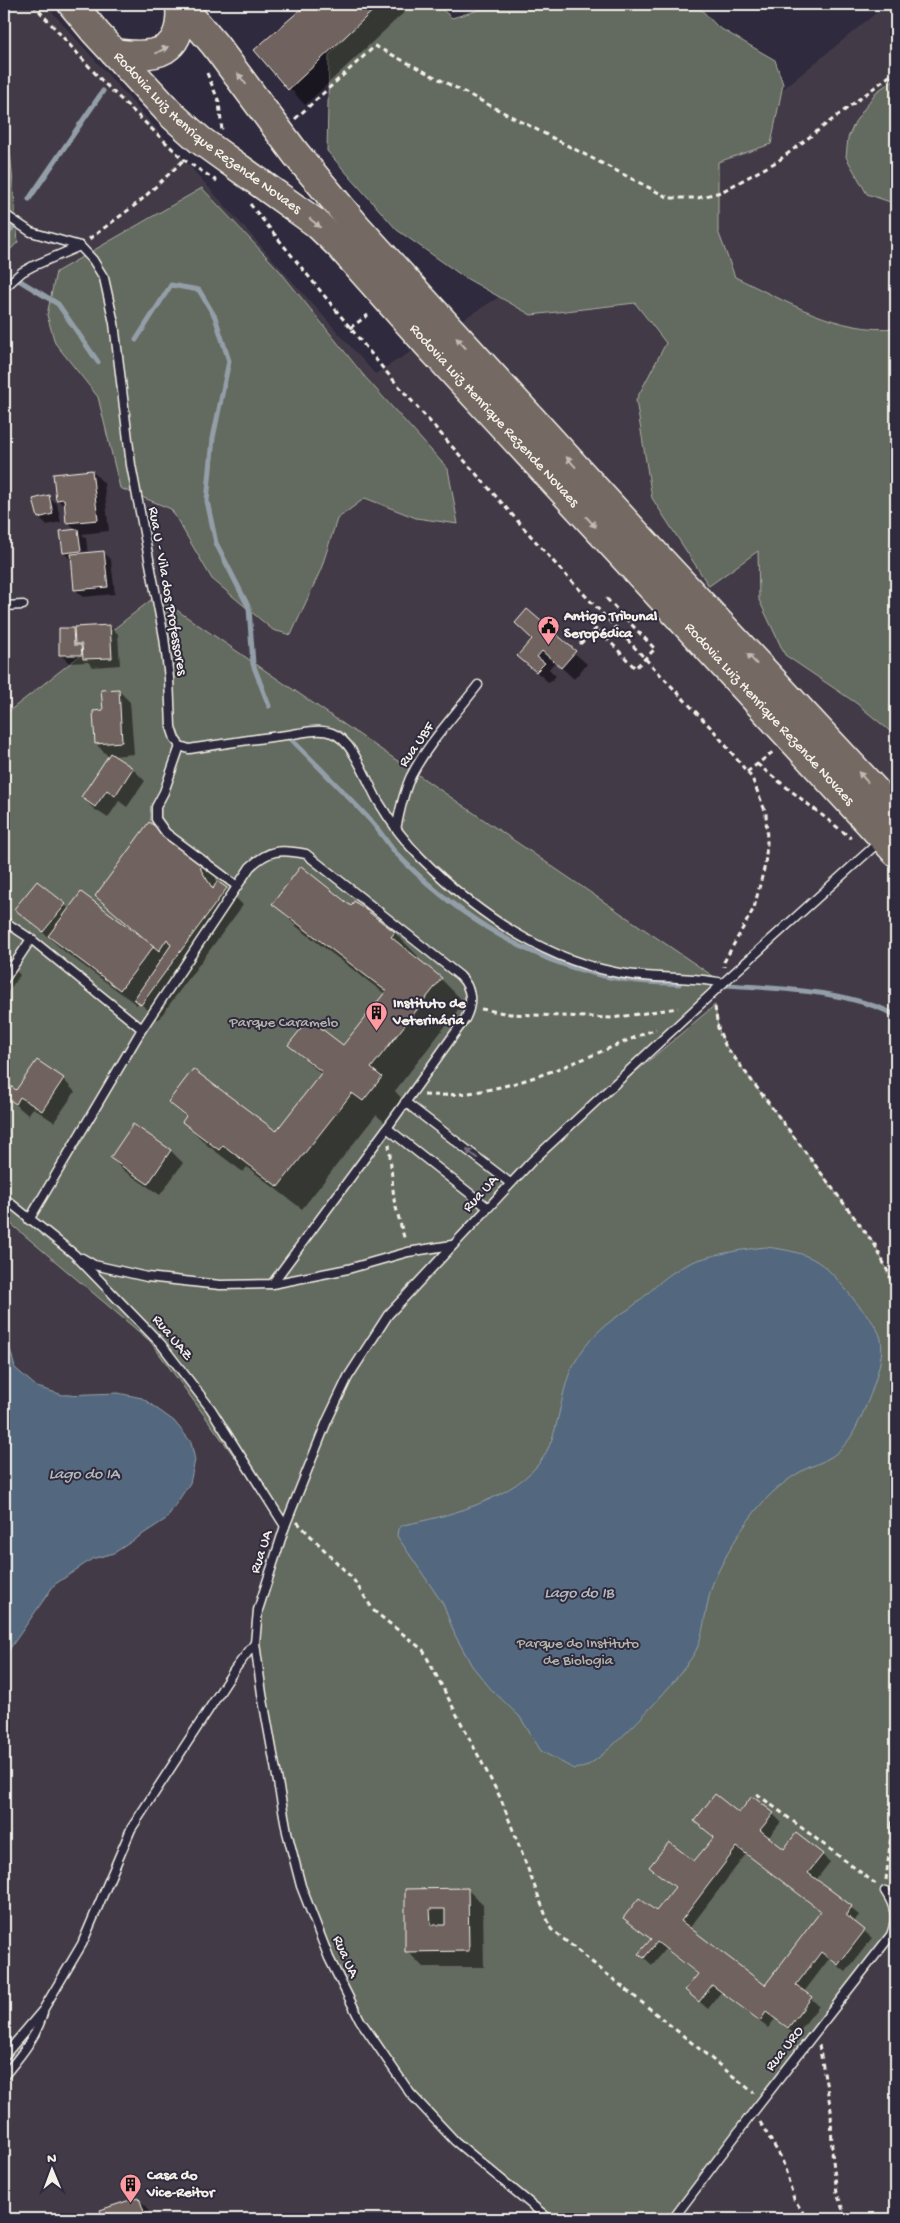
<svg xmlns="http://www.w3.org/2000/svg" width="900" height="2223" font-family="'Gochi Hand',sans-serif">
<rect width="100%" height="100%" fill="#2f2a3d"/>
<filter id="ink" filterUnits="userSpaceOnUse"><feTurbulence type="fractalNoise" baseFrequency=".02" numOctaves="2"/><feDisplacementMap in="SourceGraphic" scale="10" xChannelSelector="R" yChannelSelector="G"/><feConvolveMatrix kernelMatrix="1 2 1 2 8 2 1 2 1" color-interpolation-filters="sRGB"/></filter>
<g filter="url(#ink)">
<!-- built -->
<polygon fill="#423b47" points="4,4 45,4 375,374 623,220 887,4 896,4 896,2219 4,2219"/>
<!-- green -->
<g fill="#646b5e" stroke="#acaea3">
<path d="M375 4H436L452 18 499 4H696L718 27 775 60 783 84 771 144 718 162V231L735 277C786 301 839 334 896 328V736L856 703 785 655 759 600 758 551 709 586 652 498 636 400 666 343 635 303 531 315 464 277 397 230 327 151 329 55Z"/>
<polygon points="896,78 896,204 867,194 846,157 848,138 855,122 876,92"/>
<polygon points="4,123 8,127 18,242 4,256"/>
<polygon points="202,188 279,270 365,377 448,469 458,524 416,518 365,498 337,519 321,569 291,635 273,630 212,579 171,509 120,488 98,397 55,343 47,315 56,272"/>
<polygon points="156,596 723,983 620,1085 715,1005 718,1028 725,1045 875,1245 890,1276 896,1350 896,1907 891,1935 673,2219 549,2219 455,2141 410,2093 360,2020 329,1958 287,1832 255,1643 258,1610 285,1526 150,1341 4,1218 4,715"/>
</g>
<!-- water -->
<g fill="#52677e" stroke="#939ea8">
<path d="M766 1247C816 1253 825 1263 855 1301 864 1312 877 1324 881 1339 886 1362 864 1414 852 1435 848 1442 838 1453 831 1457 822 1463 810 1466 800 1472 791 1477 781 1485 773 1492 749 1514 730 1547 716 1576 706 1596 706 1624 698 1646 688 1672 610 1754 585 1767 582 1768 577 1768 574 1769L541 1751 520 1717 490 1688 472 1666 455 1635 443 1604 397 1536 398 1529 403 1525C445 1517 506 1501 536 1467 559 1441 558 1403 570 1372 578 1354 592 1336 607 1324 616 1316 628 1311 638 1302 654 1288 668 1273 688 1264 707 1255 744 1249 766 1247Z"/>
<polygon points="4,1326 15,1368 37,1387 63,1395 118,1393 142,1398 174,1421 191,1442 195,1460 190,1483 166,1519 114,1553 92,1559 54,1585 4,1657"/>
</g>
<!-- shadow -->
<g fill="#0007" fill-rule="evenodd">
<polygon points="309,4 413,4 305,105 256,50"/>
<polygon points="92,471 104,483 109,531 82,534 86,538 88,554 103,552 111,560 115,594 83,597 75,589 72,561 64,553 76,530 68,522 66,508 57,499"/>
<polygon points="49,497 57,504 61,522 47,525 39,517"/>
<polygon points="527,611 587,664 574,679 555,662 549,669 556,676 549,683 519,656 533,639"/>
<polygon points="110,626 118,634 120,665 93,667 88,662 69,663 61,655 73,629 76,632"/>
<polygon points="118,690 130,702 134,754 113,756 133,769 145,781 127,807 119,801 108,818 94,809 82,797 109,757 96,744 104,711"/>
<polygon points="199,859 216,875 216,883 227,889 243,905 158,1020 139,1002 137,1005 65,952 16,909 65,905 69,909 130,930 131,928 96,896"/>
<polygon points="274,903 351,908 394,932 418,956 416,958 441,979 464,1002 395,1091 404,1101 387,1124 376,1115 302,1209 247,1167 243,1172 207,1145 184,1122 186,1118 170,1102 276,1133 322,1075 289,1045 343,1047 385,994 297,927"/>
<polygon points="4,959 20,975 4,997"/>
<polygon points="37,1061 63,1079 75,1092 54,1122 33,1108 28,1115 4,1095 9,1087 16,1092"/>
<polygon points="171,1151 183,1163 160,1195 123,1170 111,1158"/>
<path d="M739 1814H773L781 1822 768 1838 784 1851 822 1855 830 1862 816 1880 859 1915 854 1922 872 1938 846 1972 829 1959 804 1992 819 2006 796 2035 775 2019 768 2028 721 1992 708 2009 686 1990 698 1975 665 1949 652 1965 640 1954 652 1940 633 1925 657 1913 676 1888 650 1867 695 1863 714 1838 696 1821ZM746 1854 822 1912 765 1986 689 1929Z"/>
<polygon points="467,1889 483,1905 484,1967 423,1967 407,1951 406,1890"/>
<polygon points="139,2199 147,2207 151,2219 105,2219 102,2211"/>
</g>
<g fill="none" stroke-linecap="round" stroke-linejoin="round">
<!-- stream -->
<g stroke="#939ea8" stroke-width="5">
<polyline points="29,199 103,91"/>
<polyline points="4,238 16,223"/>
<polyline points="17,279 58,304 98,362"/>
<polyline points="136,340 171,285 199,290 215,317 229,361 213,438 207,501 216,543 249,608 253,664 269,706"/>
<path d="M288 736C316 764 344 792 371 821 379 830 386 841 394 851 448 908 519 956 596 974 623 981 652 982 679 984"/>
<path d="M727 985C784 989 844 990 896 1015"/>
</g>
</g>
<!-- building -->
<g fill="#6f625e" stroke="#f4f1e8" fill-rule="evenodd">
<polygon points="307,4 380,4 288,90 254,50"/>
<polygon points="92,470 98,520 66,523 64,499 56,500 53,474"/>
<polygon points="49,495 53,514 38,518 33,499"/>
<polygon points="78,529 81,551 63,553 60,531"/>
<polygon points="104,551 108,587 74,590 71,554"/>
<polygon points="527,609 576,651 561,668 542,651 537,657 545,663 536,672 517,656 532,639 515,623"/>
<polygon points="110,625 112,658 83,659 82,644 75,644 74,627"/>
<polygon points="59,628 73,628 74,645 81,645 82,655 59,655"/>
<polygon points="119,689 122,742 95,744 93,711 103,710 101,690"/>
<polygon points="110,753 133,768 115,796 107,790 95,807 81,797"/>
<polygon points="149,822 200,858 201,870 213,889 217,881 227,888 141,1005 134,999 171,945 167,939 159,951 95,896"/>
<polygon points="301,866 351,906 354,901 395,932 391,937 442,978 371,1068 382,1077 363,1101 352,1093 278,1187 223,1145 219,1150 182,1122 186,1116 168,1102 193,1069 276,1131 322,1072 288,1045 309,1019 343,1045 386,991 272,904"/>
<polygon points="37,881 66,904 43,932 14,909"/>
<polygon points="81,892 154,946 120,990 48,936"/>
<polygon points="37,1060 64,1078 42,1111 20,1097 16,1104 4,1096 9,1085 16,1090"/>
<polygon points="133,1124 171,1150 148,1184 110,1158"/>
<path d="M715 1794 739 1813 752 1796 774 1813 760 1830 784 1849 796 1833 823 1854 808 1873 852 1906 846 1915 865 1930 838 1965 821 1952 796 1985 812 1997 788 2028 766 2012 760 2021 712 1985 699 2002 685 1990 698 1974 657 1942 644 1958 638 1954 651 1939 623 1918 639 1898 656 1911 675 1887 649 1867 669 1842 694 1861 714 1837 694 1821ZM737 1847 821 1911 765 1985 681 1921Z"/>
<path d="M468 1888 469 1951 405 1952V1889ZM430 1909H445V1925H431Z"/>
<polygon points="139,2197 145,2215 130,2219 103,2219 100,2210"/>
</g>
<g fill="none" stroke-linecap="round" stroke-linejoin="round">
<defs>
<g id="lane">
<path d="M4 214 31 232 80 246 93 260 104 278 114 323 131 465 164 637 169 678 171 727 175 739 180 746 189 749C222 744 254 739 287 735 301 733 319 728 332 733 353 740 367 782 378 801 390 821 404 841 421 858 474 911 540 957 614 972 651 980 687 975 723 983"/>
<polyline points="4,288 22,272 33,266 80,246"/>
<polyline points="4,606 23,605"/>
<polyline points="180,746 164,792 156,807 156,819 166,833 237,886"/>
<path d="M396 829C400 811 403 793 411 776 428 743 456 714 478 685"/>
<polyline points="4,921 31,939 142,1029"/>
<polyline points="4,980 31,939"/>
<polyline points="405,1102 510,1183"/>
<polyline points="387,1128 487,1207"/>
<polyline points="4,1198 74,1254 161,1344 211,1409 285,1526"/>
<path d="M29 1220 142 1029 250 867C269 849 281 849 306 854L460 976C472 988 473 1004 465 1019L387 1128 272 1284"/>
<polyline points="82,1258 94,1265 147,1277 220,1285 272,1284 348,1269 408,1252 452,1245"/>
<polyline points="4,2056 43,2010 82,1944 131,1829 235,1669 255,1643"/>
<path d="M4 2076C20 2056 36 2038 43 2013"/>
<polyline points="549,2219 455,2141 410,2093 360,2020 329,1958 301,1886 287,1832 262,1694 255,1643 258,1610 285,1526 327,1421 348,1377 388,1315 531,1162 723,983 879,842"/>
<path d="M673 2219 754 2111 891 1935C898 1917 895 1906 885 1891"/>
</g>
<g id="highway">
<path id="s1" d="M72 4 96 33 172 115 200 140 316 223 339 245 429 346 896 852"/>
<polyline points="180,4 215,45 296,154 357,227 642,540 896,813"/>
<path d="M115 53C157 59 184 53 180 4"/>
</g>
</defs>
<!-- lane casing -->
<use href="#lane" stroke="#f4f1e8" stroke-width="11"/>
<!-- highway casing -->
<use href="#highway" stroke="#f4f1e8" stroke-width="31"/>
<!-- path -->
<g stroke="#f4f1e8" stroke-width="3" stroke-dasharray="5 4" stroke-linecap="butt">
<polyline points="33,4 104,83 184,160 217,181"/>
<polyline points="207,73 219,102 222,131"/>
<polyline points="295,119 375,46 669,198 698,198 721,192 778,161 896,71"/>
<polyline points="250,204 382,367 560,569 714,731 752,778 766,813 767,843 765,865 754,908 724,962 724,967"/>
<polyline points="89,239 138,203 184,160"/>
<polyline points="350,328 368,315"/>
<polyline points="580,644 597,628 635,668 655,649 607,599 610,596"/>
<polyline points="757,764 851,838"/>
<polyline points="747,772 774,751"/>
<polyline points="715,1007 718,1028 725,1045 875,1245 890,1276 896,1313"/>
<polyline points="481,1009 510,1014 612,1018 678,1008"/>
<path d="M424 1095C505 1099 582 1058 656 1029"/>
<polyline points="389,1144 394,1200 405,1241"/>
<polyline points="297,1522 353,1579 374,1611 423,1650 501,1799 551,1929 754,2093"/>
<polyline points="757,1794 876,1884"/>
<polyline points="886,1880 896,1790"/>
<polyline points="819,2045 831,2110 832,2152 837,2193 846,2219"/>
<polyline points="760,2122 782,2159 794,2199 807,2219"/>
</g>
<!-- lane -->
<use href="#lane" stroke="#2f2a3d" stroke-width="8"/>
<!-- highway -->
<use href="#highway" stroke="#756964" stroke-width="28"/>
</g>
<!-- one-way arrows -->
<defs><path id="oneway-solid" d="M-6-.8H1V-3.2L6.5 0L1 3.2V.8H-6Z" transform="scale(1.25)"/></defs>
<g fill="#c1bbb3">
<use href="#oneway-solid" transform="translate(162 50) rotate(-29)"/>
<use href="#oneway-solid" transform="translate(242 79) rotate(-127)"/>
<use href="#oneway-solid" transform="translate(315 223) rotate(40)"/>
<use href="#oneway-solid" transform="translate(461 343) rotate(-133)"/>
<use href="#oneway-solid" transform="translate(571 462) rotate(-132)"/>
<use href="#oneway-solid" transform="translate(591 522) rotate(47)"/>
<use href="#oneway-solid" transform="translate(752 659) rotate(-133)"/>
<use href="#oneway-solid" transform="translate(863 777) rotate(-132)"/>
</g>
<use fill="#747079" href="#oneway-solid" transform="translate(472 1154) rotate(-143)"/>
</g>
<!-- icons -->
<defs>
<symbol id="civic-pin" viewBox="-11 -11 22 30"><path d="M0 17L-7.5 6A9.5 9.5 0 1 1 7.5 6Z" fill="#ff9aa2" stroke="#2f2a3d"/><path d="M-.6-6.5H3V-4.5H.6V-3L4-1V1h2V6H-6V1h2V-1L-.6-3ZM-1.2 2.5V6h2.4V2.5Z" fill="#111"/></symbol>
<symbol id="building-pin" viewBox="-11 -11 22 30"><path d="M0 17L-7.5 6A9.5 9.5 0 1 1 7.5 6Z" fill="#ff9aa2" stroke="#2f2a3d"/><path d="M-4-6H4V6H1V3H-1V6H-4ZM-2.5-4.3h1.7v1.8h-1.7ZM.8-4.3h1.7v1.8H.8ZM-2.5-1h1.7V.8h-1.7ZM.8-1h1.7V.8H.8Z" fill="#111"/></symbol>
</defs>
<g fill-rule="evenodd">
<use href="#civic-pin" x="536" y="614" width="25" height="34"/>
<use href="#building-pin" x="364" y="1000" width="25" height="34"/>
<use href="#building-pin" x="118" y="2172" width="25" height="34"/>
</g>
<g text-anchor="middle" dominant-baseline="central" stroke-width="4" stroke-linejoin="round" paint-order="stroke">
<!-- street labels -->
<g font-size="15" fill="#f4f1e8" stroke="#2f2a3d">
<text stroke="none"><textPath href="#s1" startOffset="188">Rodovia Luiz Henrique Rezende Novaes</textPath></text>
<text stroke="none"><textPath href="#s1" startOffset="592">Rodovia Luiz Henrique Rezende Novaes</textPath></text>
<text transform="translate(167 591) rotate(80)">Rua U - Vila dos Professores</text>
<text stroke="none"><textPath href="#s1" startOffset="998">Rodovia Luiz Henrique Rezende Novaes</textPath></text>
<text transform="translate(417 745) rotate(-55)">Rua UBF</text>
<text transform="translate(481 1194) rotate(-47)">Rua UA</text>
<text transform="translate(172 1338) rotate(50)">Rua UAZ</text>
<text transform="translate(262 1552) rotate(-72)">Rua UA</text>
<text transform="translate(345 1957) rotate(66)">Rua UA</text>
<text transform="translate(785 2049) rotate(-52)">Rua URO</text>
</g>
<!-- poi labels -->
<g font-size="15" font-weight="bold" fill="#f4f1e8" stroke="#2f2a3d" text-anchor="start">
<text x="564" y="617">Antigo Tribunal<tspan x="564" dy="17">Seropédica</tspan></text>
<text x="393" y="1004">Instituto de<tspan x="393" dy="17">Veterinária</tspan></text>
<text x="147" y="2176">Casa do<tspan x="147" dy="17">Vice-Reitor</tspan></text>
</g>
<!-- park labels -->
<g font-size="15" fill="#b3b5aa" stroke="#2f2a3d">
<text x="284" y="1023">Parque Caramelo</text>
<text x="578" y="1644">Parque do Instituto<tspan x="578" dy="17">de Biologia</tspan></text>
</g>
<!-- water labels -->
<g font-size="16" font-style="italic" fill="#b3babe" stroke="#2f2a3d">
<text x="84" y="1475">Lago do IA</text>
<text x="579" y="1594">Lago do IB</text>
</g>
</g>
<!-- margin -->
<rect width="900" height="2223" fill="none" stroke="#2f2a3d" stroke-width="20"/>
<rect x="10" y="10" width="880" height="2203" fill="none" stroke="#f4f1e8" stroke-width="2" filter="url(#ink)"/>
<!-- north arrow -->
<g transform="translate(52 2170) rotate(359)" stroke="#2f2a3d" stroke-width="4" paint-order="stroke">
<path d="M0-4L9 19L0 12L-9 19Z" fill="#f4f1e8"/>
<text y="-8" font-size="14" font-weight="bold" text-anchor="middle" fill="#f4f1e8">N</text>
</g>
</svg>
